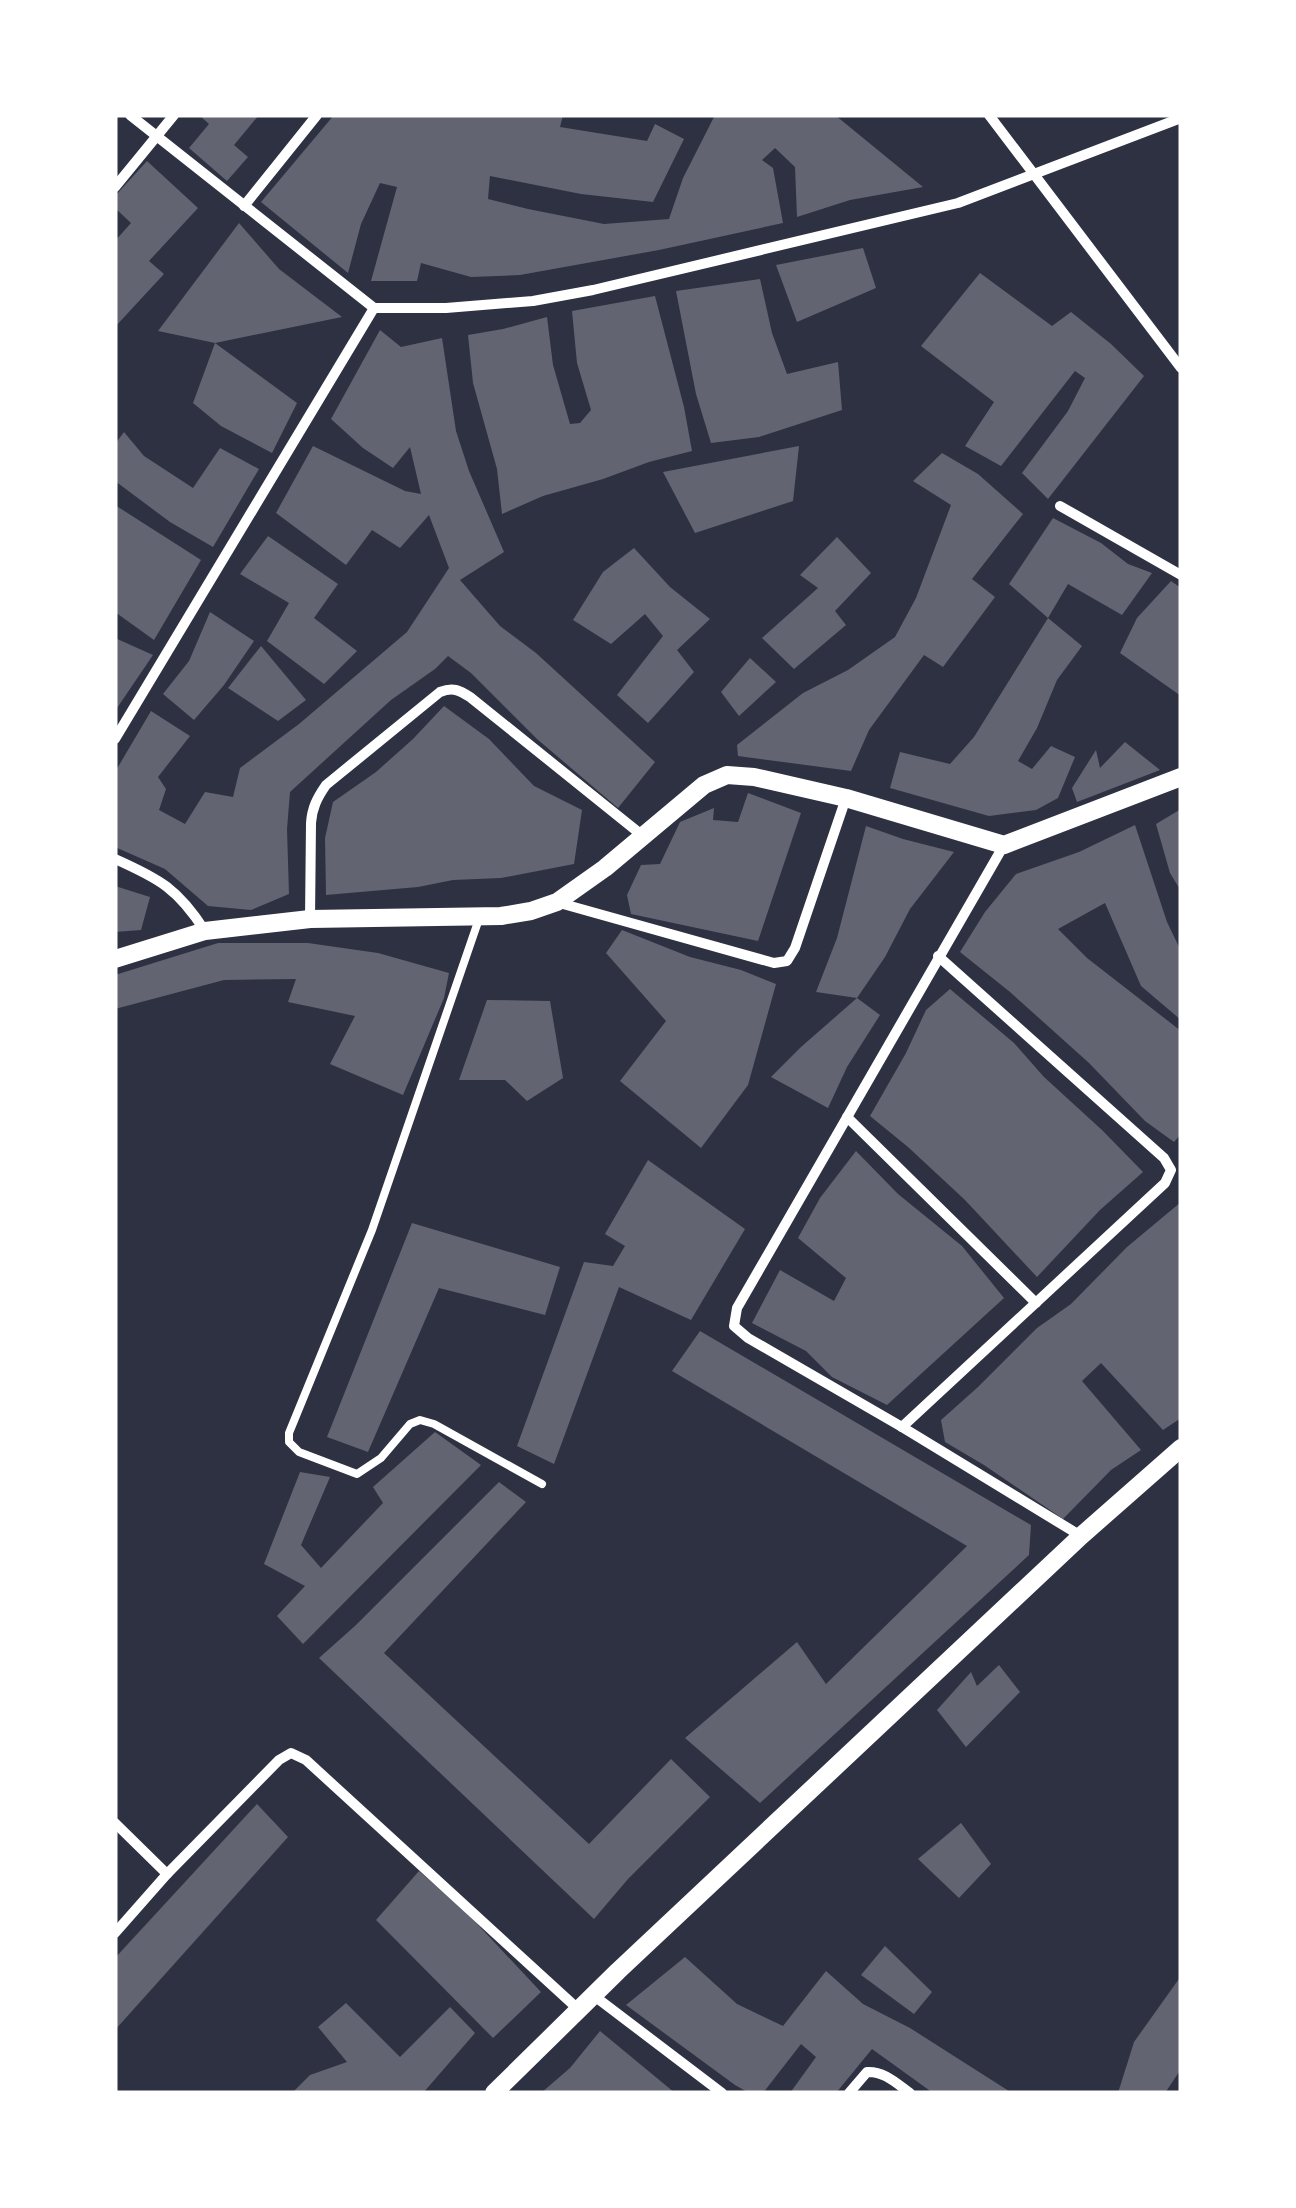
<svg xmlns="http://www.w3.org/2000/svg" width="1296" height="2208" font-family="Manrope,sans-serif">
<rect width="100%" height="100%" fill="#2d3142"/>
<!-- building -->
<g fill="#626471">
<polygon points="199,115 259,115 234,145 248,157 227,181 189,148 209,124"/>
<polygon points="334,115 563,115 560,127 647,141 655,124 684,139 653,202 581,194 490,176 488,199 528,209 604,224 669,219 683,178 715,115 835,115 923,187 850,200 797,217 795,167 775,148 762,160 773,168 783,223 659,250 520,275 471,277 421,263 417,281 371,281 397,187 380,183 361,224 348,273 261,202"/>
<polygon points="147,161 198,208 149,261 164,274 115,327 115,241 131,223 115,208 115,196"/>
<polygon points="239,223 279,269 342,317 215,343 297,403 272,453 221,426 193,403 215,343 158,331"/>
<polygon points="863,248 876,288 797,322 776,265"/>
<polygon points="980,273 1052,326 1071,312 1111,344 1144,376 1048,499 1022,473 1068,411 1085,378 1075,371 1001,466 965,446 994,402 921,346"/>
<polygon points="760,279 772,333 787,374 838,362 842,410 759,437 711,443 696,394 676,291"/>
<polygon points="655,296 684,407 692,451 649,462 603,479 543,496 502,514 497,469 473,383 468,335 503,329 547,317 553,365 570,424 580,423 591,410 577,363 572,311"/>
<polygon points="380,330 401,347 442,338 456,431 469,471 504,552 460,580 500,626 536,653 655,762 618,808 537,739 471,673 448,656 435,669 391,700 290,792 287,829 289,894 251,910 208,906 165,869 115,847 115,772 151,711 190,736 158,777 166,789 159,810 185,824 205,792 233,797 240,768 299,724 407,632 449,568 429,515 400,548 372,530 346,565 276,513 313,446 405,491 421,494 410,447 393,468 363,448 331,419"/>
<polygon points="124,432 144,456 193,488 220,448 259,469 213,547 170,522 115,481 115,444"/>
<polygon points="799,446 793,501 695,533 663,472"/>
<polygon points="942,453 978,474 1023,514 972,579 995,597 943,667 924,655 869,730 851,771 738,756 737,745 803,693 848,670 895,637 916,598 951,505 913,481"/>
<polygon points="115,505 201,560 154,640 115,612"/>
<polygon points="1053,518 1101,543 1128,564 1152,573 1122,615 1068,584 1048,618 1009,584"/>
<polygon points="268,536 338,584 314,618 357,651 324,684 267,641 289,603 240,574"/>
<polygon points="837,537 871,573 835,611 846,625 794,669 762,638 818,588 800,575"/>
<polygon points="634,548 670,587 710,619 677,650 694,672 648,723 617,695 663,636 645,614 611,644 573,620 603,572"/>
<polygon points="1171,581 1181,588 1181,696 1120,653 1137,618"/>
<polygon points="210,612 254,641 224,685 194,720 163,694 189,661"/>
<polygon points="1048,618 1082,646 1057,680 1037,728 1018,761 1032,769 1051,746 1075,757 1058,798 1036,810 989,816 890,788 900,752 950,764 974,737"/>
<polygon points="115,638 153,655 115,711"/>
<polygon points="261,646 306,700 278,721 228,688"/>
<polygon points="750,658 776,682 739,716 721,692"/>
<polygon points="444,706 489,739 534,786 582,810 574,864 501,878 453,880 418,887 326,895 325,838 333,802 376,772 413,739"/>
<polygon points="1125,742 1160,770 1077,802 1072,788 1096,750 1100,768"/>
<polygon points="748,793 801,813 758,941 631,914 627,895 641,865 660,864 680,822 714,808 713,820 738,822"/>
<polygon points="1181,809 1181,891 1170,873 1156,824"/>
<polygon points="1135,825 1167,922 1181,951 1181,1020 1141,986 1105,903 1058,929 1087,958 1181,1031 1181,1134 1174,1142 1145,1121 1089,1063 1010,992 960,952 985,912 1016,874 1079,852"/>
<polygon points="866,826 903,839 954,852 910,909 885,957 857,998 816,992 837,938"/>
<polygon points="115,886 150,897 141,930 115,932"/>
<polygon points="622,930 690,957 741,970 776,984 748,1085 701,1148 620,1081 666,1021 606,953"/>
<polygon points="218,943 308,943 378,953 449,973 444,998 403,1095 330,1064 355,1016 288,1002 296,979 224,980 115,1009 115,975"/>
<polygon points="950,989 1014,1043 1044,1077 1102,1130 1143,1172 1100,1210 1037,1277 965,1200 908,1147 870,1116 906,1053 926,1010"/>
<polygon points="857,998 880,1015 847,1067 828,1108 771,1077 801,1047"/>
<polygon points="487,1000 550,1001 563,1078 527,1101 505,1080 459,1080"/>
<polygon points="856,1151 898,1194 962,1246 1004,1298 887,1405 832,1377 806,1351 752,1323 780,1270 834,1301 846,1278 798,1238 820,1198"/>
<polygon points="648,1160 745,1229 691,1320 619,1287 554,1464 517,1446 584,1262 613,1266 625,1246 605,1234"/>
<polygon points="1181,1202 1181,1418 1163,1430 1101,1363 1082,1381 1141,1450 1111,1470 1063,1519 984,1465 945,1442 941,1420 978,1387 1037,1328 1071,1304 1127,1247"/>
<polygon points="412,1223 560,1267 545,1315 439,1288 368,1452 327,1437"/>
<polygon points="700,1331 1031,1525 1029,1555 760,1803 685,1738 797,1642 826,1684 967,1546 672,1371"/>
<polygon points="435,1432 481,1465 303,1644 277,1616 305,1586 264,1564 300,1472 330,1477 301,1545 321,1568 383,1503 373,1487"/>
<polygon points="499,1482 526,1502 384,1653 589,1844 671,1759 710,1797 628,1879 594,1919 319,1658 356,1625"/>
<polygon points="999,1665 1020,1692 966,1747 937,1710 971,1672 977,1686"/>
<polygon points="257,1804 288,1837 115,2030 115,1958"/>
<polygon points="961,1823 991,1864 959,1898 918,1859"/>
<polygon points="419,1871 467,1913 541,1992 493,2038 376,1920"/>
<polygon points="885,1946 932,1992 914,2014 861,1975"/>
<polygon points="685,1957 737,2004 783,2026 826,1971 863,2004 910,2028 1012,2093 933,2093 872,2049 836,2093 790,2093 816,2057 801,2044 763,2093 749,2093 735,2085 626,2005"/>
<polygon points="1181,1976 1181,2069 1165,2093 1118,2093 1134,2042"/>
<polygon points="346,2003 400,2057 450,2007 475,2033 423,2093 292,2093 310,2075 347,2062 318,2027"/>
<polygon points="600,2031 675,2093 541,2093 570,2068"/>
</g>
<g fill="none" stroke-linecap="round" stroke-linejoin="round">
<!-- service -->
<polyline stroke="#fff" stroke-width="8" points="480,916 372,1230 289,1433 289,1442 299,1452 357,1474 381,1458 410,1424 420,1420 434,1424 542,1484"/>
<!-- minor -->
<g stroke="#fff" stroke-width="10">
<polyline points="130,115 374,308 446,308 533,301 593,290 958,203 1181,118"/>
<polyline points="989,115 1181,368"/>
<polyline points="115,187 174,115"/>
<polyline points="244,206 317,115"/>
<polyline points="1060,506 1181,575"/>
<polyline points="115,739 374,308"/>
<polyline points="1004,845 737,1308 734,1326 748,1338 902,1427 1081,1536"/>
<path d="M115 859C160 879 178 889 205 931"/>
<polyline points="556,902 774,963 787,961 795,948 846,798"/>
<path d="M310 919 311 823C312 808 317 798 326 785L440 692C453 687 459 690 470 697L643 836"/>
<polyline points="847,1117 1036,1303"/>
<polyline points="902,1427 1165,1183 1171,1170 1164,1158 938,956"/>
<polyline points="115,1823 167,1874"/>
<polyline points="115,1933 167,1874 279,1760 291,1753 306,1760 578,2009"/>
<polyline points="593,1995 722,2093"/>
<path d="M849 2093 867 2072C884 2071 896 2083 910 2093"/>
</g>
<!-- tertiary -->
<g stroke="#fff" stroke-width="18">
<polyline points="115,959 205,931 310,919 501,916 531,911 557,902 605,868 704,785 727,775 754,777 846,798 1004,845 1181,777"/>
<polyline points="494,2093 618,1971 1081,1536 1181,1448"/>
</g>
</g>
<!-- border -->
<rect width="1296" height="2208" fill="none" stroke="#ffffff" stroke-width="235"/>
</svg>
